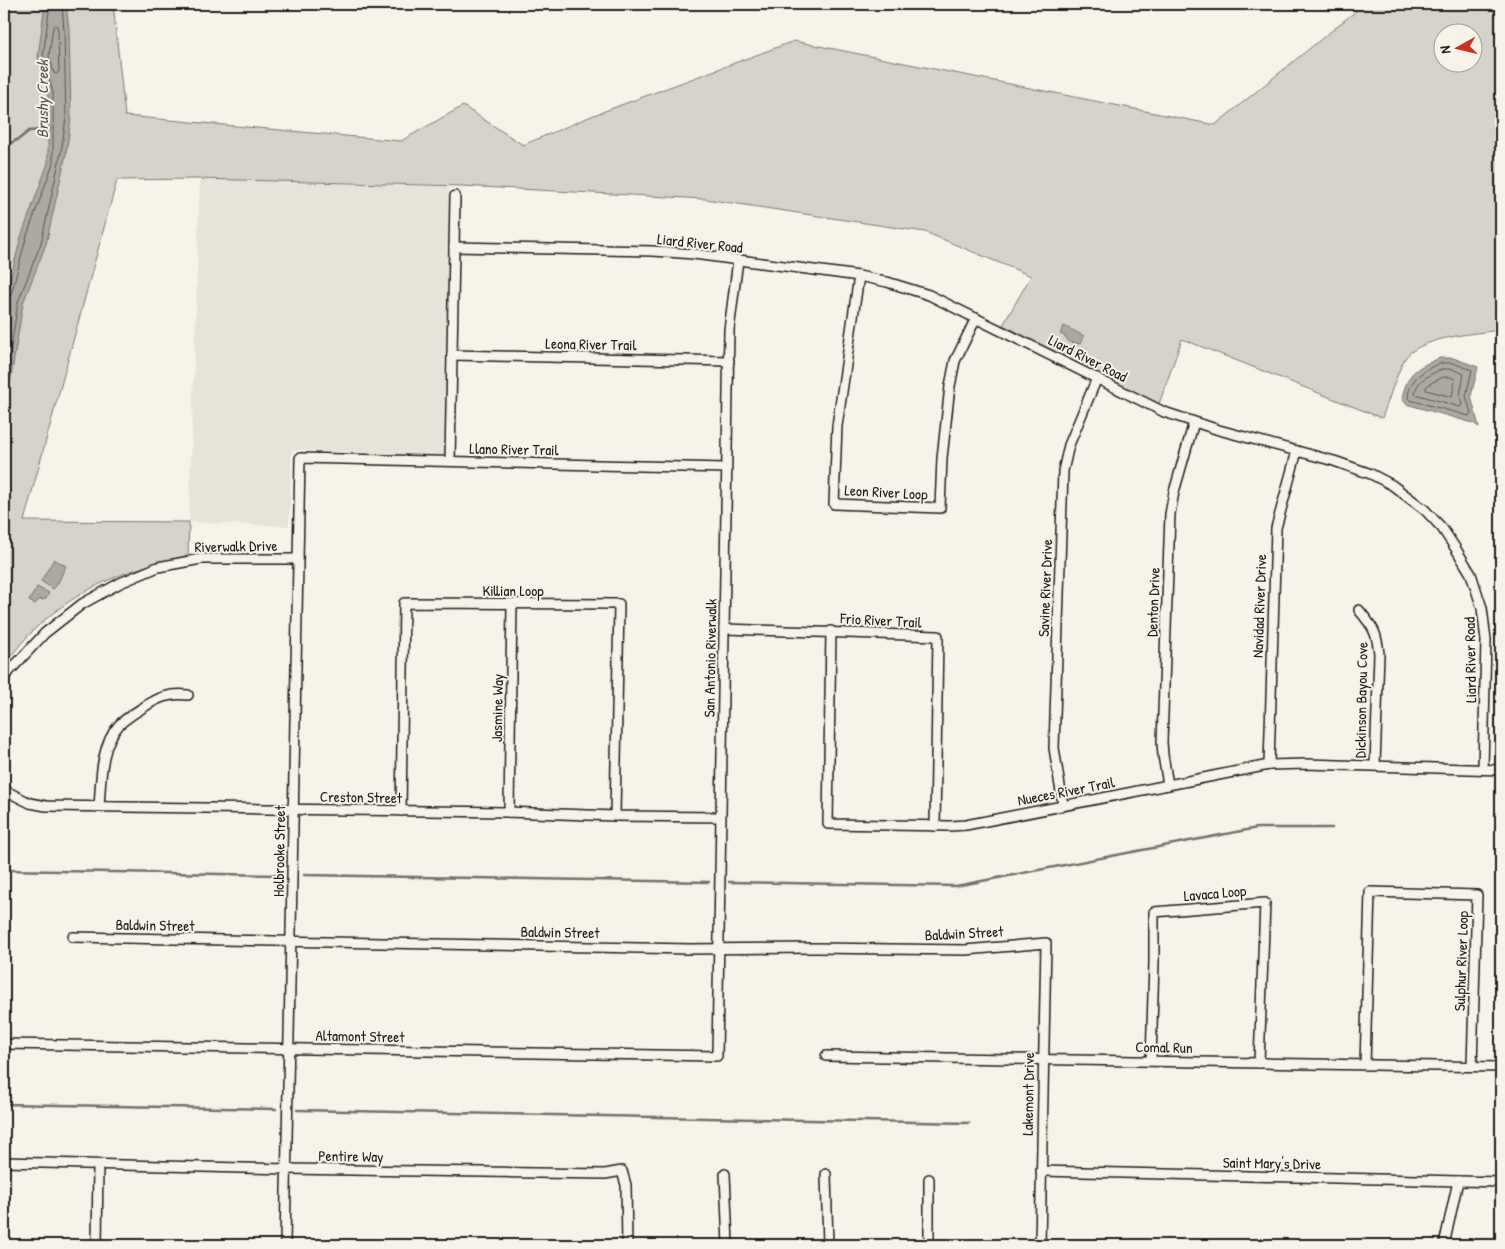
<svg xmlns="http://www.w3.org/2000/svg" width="1505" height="1249" font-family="'Patrick Hand',sans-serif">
<rect width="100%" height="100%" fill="#f7f3e8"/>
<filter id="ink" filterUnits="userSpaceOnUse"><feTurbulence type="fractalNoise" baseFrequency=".02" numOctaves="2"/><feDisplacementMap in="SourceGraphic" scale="10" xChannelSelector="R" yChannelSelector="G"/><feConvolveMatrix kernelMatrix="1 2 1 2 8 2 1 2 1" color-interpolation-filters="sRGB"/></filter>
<g filter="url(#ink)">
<!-- built -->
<polygon fill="#e6e3d9" points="200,179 449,186 445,456 292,450 289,526 189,522"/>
<!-- green -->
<path fill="#d7d3cb" stroke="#7a7874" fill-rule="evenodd" d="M4 4H113L125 116 401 141 463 106 523 145 594 115 794 41 1215 125 1356 11V4H1501V330C1478 333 1416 337 1404 360 1395 378 1389 399 1382 418L1182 339 1159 404 1003 325 1031 276 925 232 705 199 462 186 200 179 117 180 24 521 189 522 188 556C133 566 78 588 37 627 25 638 15 651 4 664ZM1442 32H1472V62H1442Z"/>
<!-- water -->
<g fill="#aca9a2" stroke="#72716c">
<polygon points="43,4 66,4 69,30 71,118 66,154 46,244 23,303 9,390 4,452 4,303 21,237 48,163 48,94 38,57 44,11"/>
<polygon points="1064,326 1084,336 1080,344 1069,342 1065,336 1060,334"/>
<path d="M1440 358H1453L1478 367 1471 396 1479 427 1473 423 1406 404 1402 398C1408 371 1416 368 1440 358Z"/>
<path d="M54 559 66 566C61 574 60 583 53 589L41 581Z"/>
<polygon points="37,587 49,593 46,599 39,600 35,604 29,601"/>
</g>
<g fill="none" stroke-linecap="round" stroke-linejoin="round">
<!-- shore -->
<g stroke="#565452" stroke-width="1">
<polygon points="55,25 57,26 58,31 59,72 56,74 54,73 49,56 53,27"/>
<polyline points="4,299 8,298 11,295 26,238 53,163 53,93 43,57 49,11 48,4"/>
<polyline points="4,305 9,305 10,308 4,351"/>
<path d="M1441 363H1453L1472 370 1466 396 1471 413 1469 416 1410 400 1408 398C1409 378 1424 370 1441 363Z"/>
<path d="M1442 369H1452L1464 374 1460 395 1462 405 1460 407 1415 394C1416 380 1430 375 1442 369Z"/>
<polygon points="1444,377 1450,377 1455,379 1452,397 1426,390 1426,387 1431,383"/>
<polyline points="4,393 18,302 41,243 61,153 66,118 64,31 62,4"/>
</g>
<!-- stream -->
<g stroke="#72716c" stroke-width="2.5">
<polyline points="4,146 19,139 29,131 50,129"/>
<polyline points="4,870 278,875"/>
<polyline points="304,875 709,882"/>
<polyline points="729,882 956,886 1257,828 1332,828"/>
<polyline points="4,1104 276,1109"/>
<polyline points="297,1110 969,1123"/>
</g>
<defs>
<g id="minor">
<polyline points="454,247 653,251 694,254 859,276 887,282 929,295 1164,412 1219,430 1334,461 1371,474 1392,485 1425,510 1442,528 1456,549 1471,574 1482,608 1486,640 1483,769"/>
<polyline points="859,276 837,426 834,504 940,508 942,458 950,386 955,361 976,318"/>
<polyline points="452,355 729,361"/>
<polyline points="450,461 455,196"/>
<path d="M1359 610C1373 627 1377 632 1379 654L1375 765"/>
<polyline points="724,629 938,636 935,826"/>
<polyline points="831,631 828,824 950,826 966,825 1269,765 1306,764 1501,770"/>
<polyline points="4,677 45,633 82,604 120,583 158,567 201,559 298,559"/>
<polyline points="1269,765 1276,528 1297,451"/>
<polyline points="1168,785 1163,755 1162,742 1170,514 1174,492 1194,422"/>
<polyline points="4,790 30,803 46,806 506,812 615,816 720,817"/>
<polyline points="1063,805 1054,748 1063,471 1069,445 1097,378"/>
<path d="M99 807C101 781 100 746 119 725 126 718 136 712 144 707 159 697 170 693 188 695"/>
<polyline points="401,811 404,603 619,604 615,816"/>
<polyline points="509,812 512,604"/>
<polyline points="73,937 690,949 816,948 965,950 1046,943 1040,1245"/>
<polyline points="4,1044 717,1056 729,330 738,260"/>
<polyline points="826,1056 1501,1067"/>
<polyline points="1151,1060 1154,962 1154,912 1265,903 1259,1063"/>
<polyline points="1365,1065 1370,892 1477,895 1472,1066"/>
<polyline points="4,1162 286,1169 605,1174 622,1171 626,1185 627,1245"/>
<polyline points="1041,1171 1501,1182"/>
<polyline points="725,1174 728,1245"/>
<polyline points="826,1174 828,1245"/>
<polyline points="97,1245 98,1165"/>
<polyline points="285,1245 300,458 726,468"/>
<polyline points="929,1245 929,1179"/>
<polyline points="1444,1245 1458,1181"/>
</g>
</defs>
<!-- minor casing -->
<use href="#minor" stroke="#1c1c1c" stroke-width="12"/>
<!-- minor -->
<use href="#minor" stroke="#f7f3e8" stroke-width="9"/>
</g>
</g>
<g text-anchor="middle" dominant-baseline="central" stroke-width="4" stroke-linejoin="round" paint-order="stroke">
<!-- street labels -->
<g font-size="15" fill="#1c1c1c" stroke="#f7f3e8">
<text transform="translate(700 243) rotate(6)">Liard River Road</text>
<text transform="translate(591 344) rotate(1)">Leona River Trail</text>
<text transform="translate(1088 358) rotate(27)">Liard River Road</text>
<text transform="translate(514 449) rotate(1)">Llano River Trail</text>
<text transform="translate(886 492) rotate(3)">Leon River Loop</text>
<text transform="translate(236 546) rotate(-1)">Riverwalk Drive</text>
<text transform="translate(1045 588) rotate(-88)">Savine River Drive</text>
<text x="513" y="590">Killian Loop</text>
<text transform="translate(1153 602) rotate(-88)">Denton Drive</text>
<text transform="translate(1259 606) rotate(-88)">Navidad River Drive</text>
<text transform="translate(881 620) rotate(3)">Frio River Trail</text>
<text transform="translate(710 658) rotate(-89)">San Antonio Riverwalk</text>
<text transform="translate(1470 660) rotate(-91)">Liard River Road</text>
<text transform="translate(1361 700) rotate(-89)">Dickinson Bayou Cove</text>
<text transform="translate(497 708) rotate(-89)">Jasmine Way</text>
<text transform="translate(1066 791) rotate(-11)">Nueces River Trail</text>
<text transform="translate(361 797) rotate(1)">Creston Street</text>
<text transform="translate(279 851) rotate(-89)">Holbrooke Street</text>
<text transform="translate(1215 893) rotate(-5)">Lavaca Loop</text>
<text transform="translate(155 925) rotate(1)">Baldwin Street</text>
<text transform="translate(560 932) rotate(1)">Baldwin Street</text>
<text transform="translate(964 933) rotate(-3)">Baldwin Street</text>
<text transform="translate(1461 961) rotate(-88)">Sulphur River Loop</text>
<text transform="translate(360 1036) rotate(1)">Altamont Street</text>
<text transform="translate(1164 1047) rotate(1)">Comal Run</text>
<text transform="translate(1028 1094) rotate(-89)">Lakemont Drive</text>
<text transform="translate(351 1156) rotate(1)">Pentire Way</text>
<text transform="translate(1272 1163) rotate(1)">Saint Mary's Drive</text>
</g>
<!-- water labels -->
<g font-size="16" font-style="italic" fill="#565452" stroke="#f7f3e8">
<text transform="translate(42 99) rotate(-90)">Brushy Creek</text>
</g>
</g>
<!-- margin -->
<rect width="1505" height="1249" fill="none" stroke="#f7f3e8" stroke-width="20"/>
<rect x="10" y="10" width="1485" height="1229" fill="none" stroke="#1c1c1c" stroke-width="2" filter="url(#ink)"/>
<!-- north arrow -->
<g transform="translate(1458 48) rotate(262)"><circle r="24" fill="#f7f3e8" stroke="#9f9d96"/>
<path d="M0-4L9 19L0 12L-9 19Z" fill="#c8321e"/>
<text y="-8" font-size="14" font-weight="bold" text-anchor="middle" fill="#1c1c1c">N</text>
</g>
</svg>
